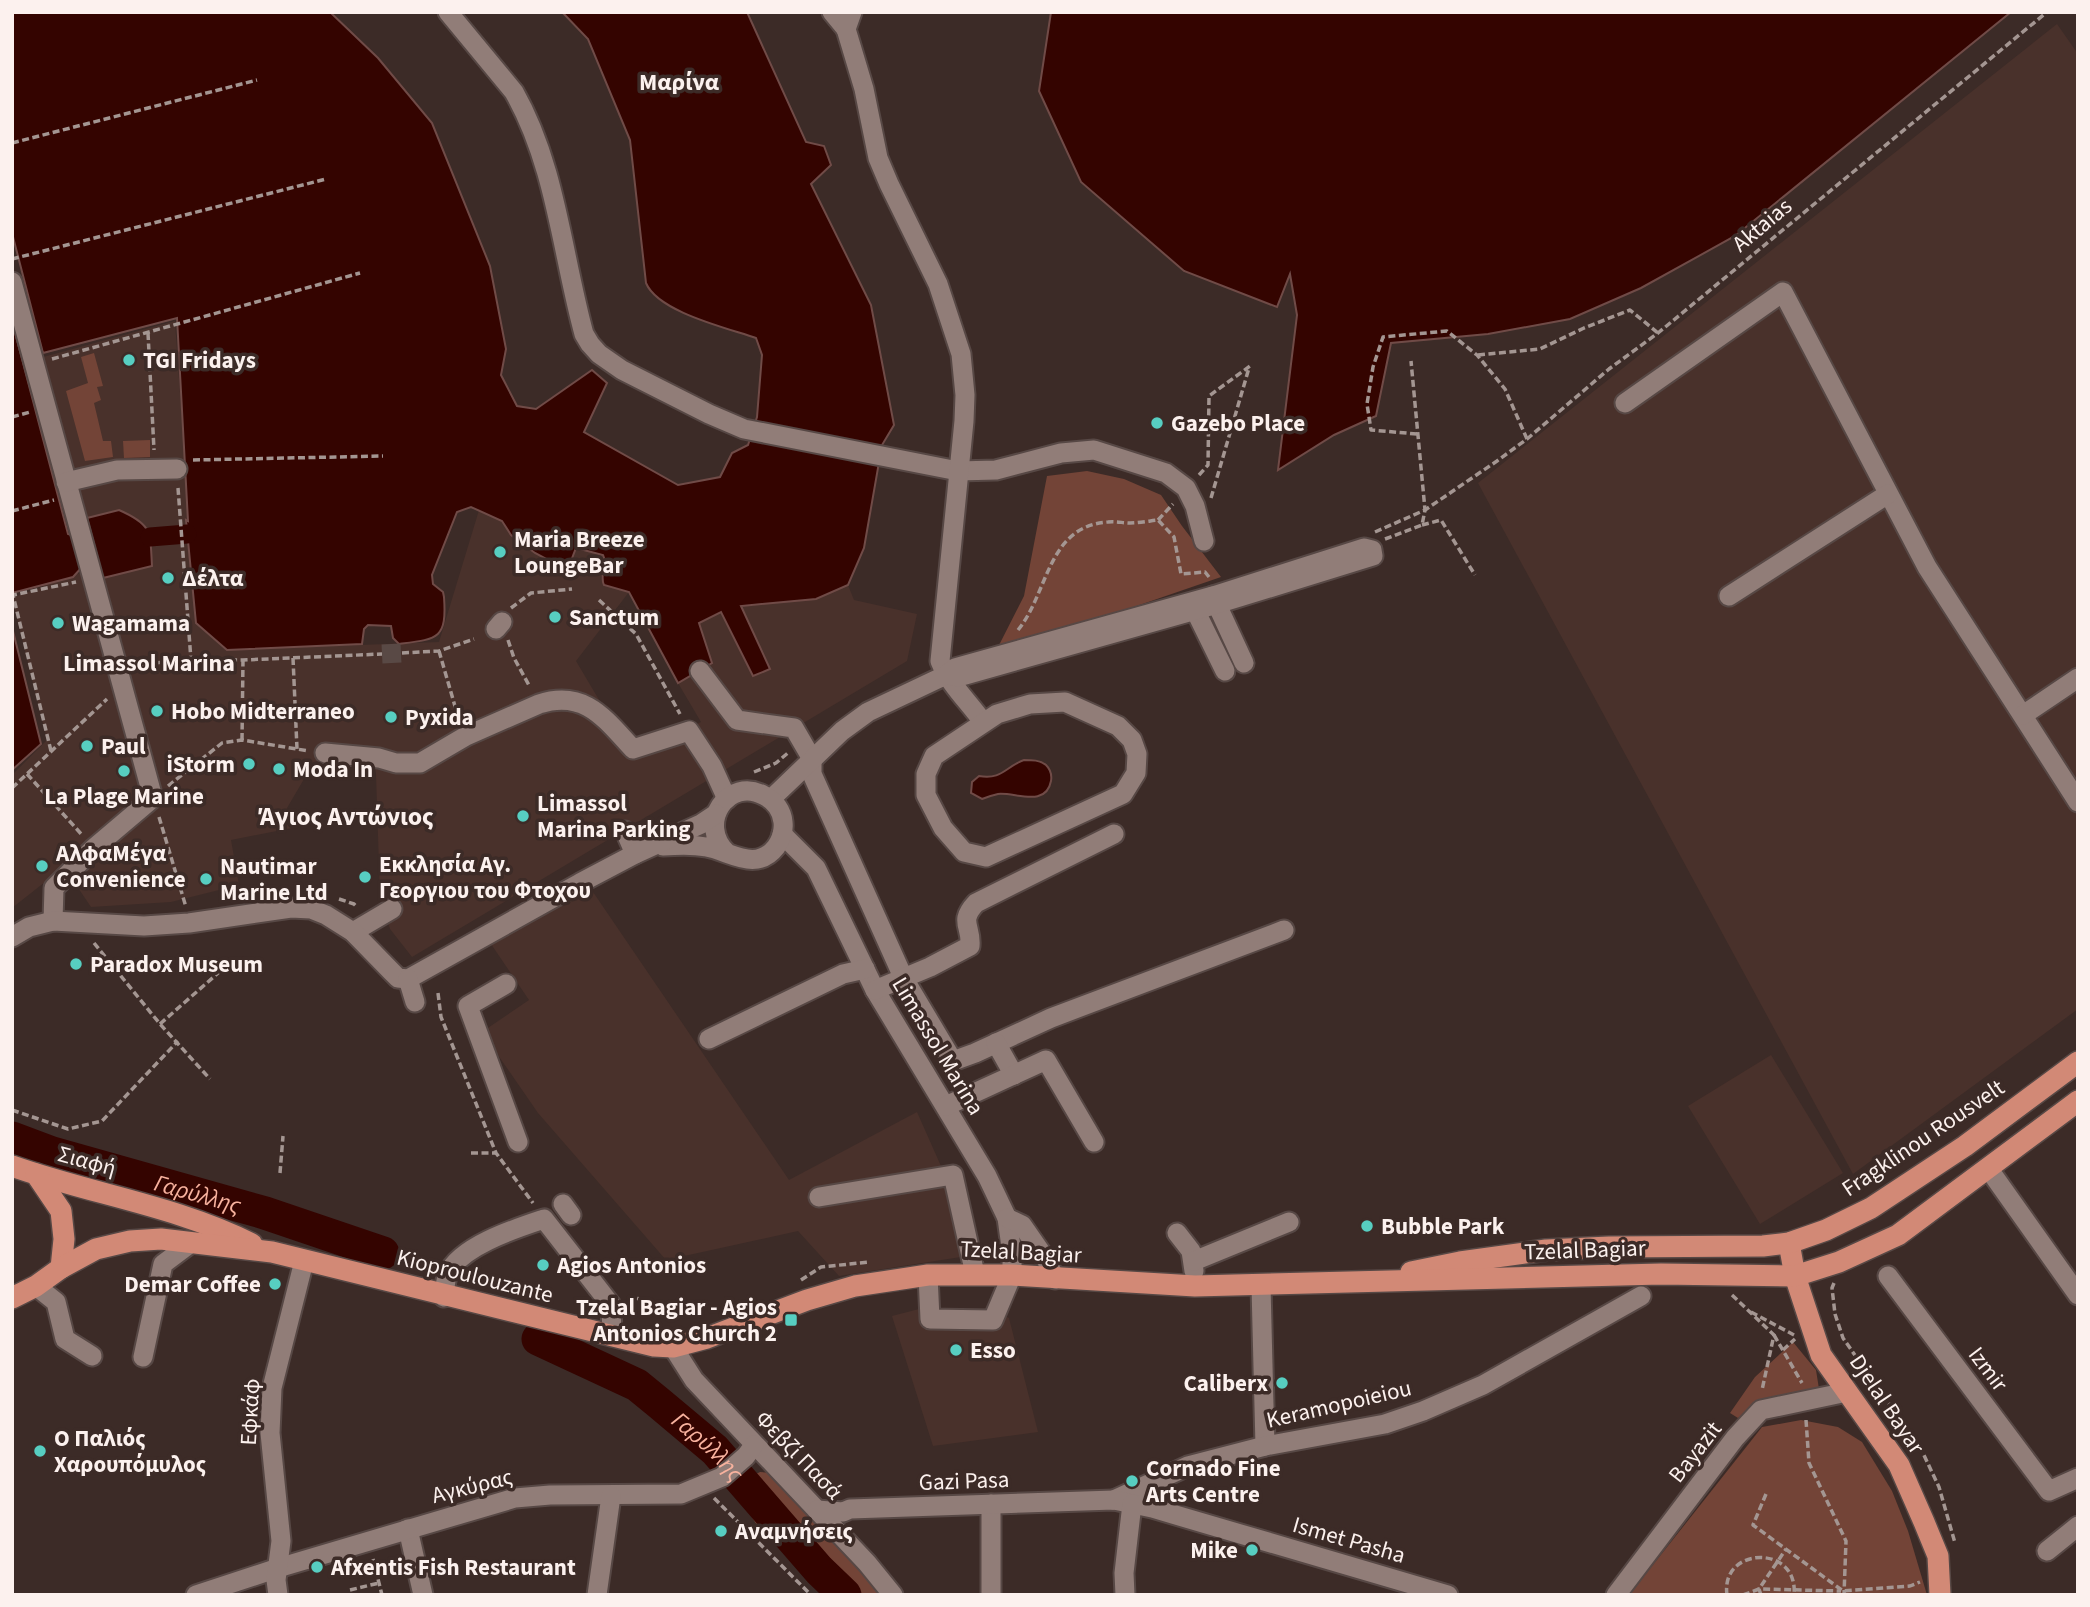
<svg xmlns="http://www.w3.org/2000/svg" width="2090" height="1607" font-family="'Source Sans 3',sans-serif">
<rect width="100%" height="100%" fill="#3c2b27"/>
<!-- built -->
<g fill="#49312b">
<polygon points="2057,24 2078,54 2078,1009 1853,1174 1478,483"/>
<polygon points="175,321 196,622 227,650 439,642 483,497 603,554 605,565 601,578 629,592 576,661 624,742 648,748 701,722 678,683 712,664 698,624 720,612 753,676 769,669 741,606 816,599 848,585 854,600 917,614 907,661 412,957 390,929 380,897 376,774 373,761 314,762 287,808 292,828 231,840 239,885 171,902 91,907 64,867 12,908 12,775 47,740 12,598 83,572 25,362"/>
<polygon points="591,889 789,1180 917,1112 980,1254 839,1276 798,1231 666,1260 538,1113 482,1032 529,1000 491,944"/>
<polygon points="1771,1055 1843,1173 1760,1224 1688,1106"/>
<polygon points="919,1309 987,1309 1009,1318 1038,1432 933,1446 892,1316"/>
</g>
<!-- green -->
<g fill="#734437">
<polygon points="94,353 103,386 97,387 101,400 94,403 103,441 111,441 113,457 85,461 66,391 88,383 81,357"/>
<polygon points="150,440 150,457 124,458 123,441"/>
<polygon points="1087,471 1124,479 1161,495 1182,526 1221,577 994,655 1024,596 1047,476"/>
<polygon points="1793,1342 1816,1370 1819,1389 1758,1405 1738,1418 1730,1413 1755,1377"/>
<polygon points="1801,1420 1838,1427 1862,1442 1892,1491 1908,1531 1927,1595 1629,1595 1762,1427"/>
<polygon points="760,1472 772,1473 810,1513 883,1595 822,1595 798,1563 762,1533 732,1486"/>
</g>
<!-- water -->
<g fill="#340400" stroke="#704b47" stroke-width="2">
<path d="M12 12H330L378 58 432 123 490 266 506 349 501 375 517 406 536 409 592 370 607 383 584 432 678 485 720 477 732 453 748 445 757 417 762 355 756 338C727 328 658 312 646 283L630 140 588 39 562 12H747L806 142 824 146 831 165 811 184 871 305 894 425 882 445 864 548 848 585 816 599 741 606 770 669 753 676 721 612 699 623 712 663 678 683 629 592 604 585C599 575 608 564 603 555L576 548 569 566 563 568 535 553 511 535 502 521 471 507 457 512 432 575 433 584 443 592 444 597C447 639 438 639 399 644L393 638 391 626 368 625 364 629 362 644 227 650 196 623 186 520 188 521 177 318 43 353 12 233Z"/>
<polygon points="1051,12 2011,12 1735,236 1641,288 1570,319 1488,334 1391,343 1376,416 1334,435 1278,470 1297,315 1290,274 1277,307 1184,271 1081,182 1039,91"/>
<polygon points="12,321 68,534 77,537 83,566 73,577 12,593"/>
<path d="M119 510C153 525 150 532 152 566L103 578 87 518Z"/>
<polygon points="12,627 41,744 12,770"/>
<path d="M1024 760C1032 760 1040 760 1046 765 1050 769 1052 775 1051 781 1046 808 1015 792 998 794 993 795 987 797 982 799L971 793 972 782 979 776C1002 780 1005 767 1024 760Z"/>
</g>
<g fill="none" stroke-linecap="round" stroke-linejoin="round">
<!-- canal -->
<polyline stroke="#340400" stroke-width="19" points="150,537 187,534"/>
<!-- river -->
<g stroke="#340400" stroke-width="33">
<path id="s1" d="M12 1138 52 1153 265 1213 383 1253"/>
<path id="s2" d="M538 1339 637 1385 659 1403 715 1450 819 1570 845 1595"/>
</g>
<!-- minor-tunnel -->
<polyline stroke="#594945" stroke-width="19" stroke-dasharray="19 10" stroke-linecap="butt" points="382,654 402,653"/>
<defs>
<g id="minor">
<path d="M448 12 514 92C556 166 562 254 584 334L590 344 599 354 622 370 709 414 744 429 958 471 996 470 1061 453 1094 450 1166 473 1186 488 1195 506 1204 541"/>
<polyline points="832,12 846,29"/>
<path d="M852 12 846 29 864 89 878 158 889 184 938 284 961 354 965 395 964 421 940 661C949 684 968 701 983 722"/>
<polyline points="12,282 153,798 94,848 54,888 53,921"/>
<polyline points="1625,403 1783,292 1927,567 2078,802"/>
<polyline points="66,482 117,470 177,469"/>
<polyline points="1213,596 1244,663"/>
<polyline points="1729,596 1888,494"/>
<polyline points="1195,610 1225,671"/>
<polyline points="496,629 502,622"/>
<polyline points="700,671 737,720 794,728 812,759 812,774 903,977 953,1061 975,1053 1051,1018 1284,930"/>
<polygon points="1065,702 1118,726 1132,740 1137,754 1136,773 1123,794 986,857 964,852 943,828 926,795 926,774 934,756 997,714 1030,704"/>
<polyline points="2023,715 2078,678"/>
<path d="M325 753 379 758 396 763H420L466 736 539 704C585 689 605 719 633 749L689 731 712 766 727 799"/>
<polyline points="771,799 842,731 868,712 946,675 955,668 1213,596 1364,548 1372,550 1373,556 1217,604 958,677 946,675"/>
<polyline points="625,831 635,854"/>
<polyline points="782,834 816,868 875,990 987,1176 1007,1218 1012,1254 1012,1275 993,1320 930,1319 928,1275"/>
<path d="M663 846C677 845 692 844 706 847 730 851 756 873 776 847 781 840 784 831 783 822 782 811 775 801 765 796 728 775 696 824 727 853"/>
<polyline points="353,932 392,909"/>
<polyline points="12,937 29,927 53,921 144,926 189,923 291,908 311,909 326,915 353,932 392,972 398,978 408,979 580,883 635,854 701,824 716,814"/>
<polyline points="408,979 415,1002"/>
<polyline points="506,984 468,1006 518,1142"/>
<path d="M875 990 930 967 970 946C972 926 958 922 976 903L1114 834"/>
<polyline points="709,1039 843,974 865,969"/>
<polyline points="996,1043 1014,1075"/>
<polyline points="946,1106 1046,1060 1094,1142"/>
<polyline points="1988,1168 2078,1295"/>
<polyline points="819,1197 953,1175 975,1274"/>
<polyline points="563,1204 571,1215"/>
<polyline points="1007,1218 1022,1225 1047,1261 1055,1279"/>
<polyline points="1177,1233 1191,1251 1194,1271"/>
<polyline points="1194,1261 1289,1222"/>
<polyline points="1888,1276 2049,1491 2078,1478"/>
<polyline points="36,1286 56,1302 65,1339 92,1356"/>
<polyline points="1261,1286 1265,1446"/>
<path d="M444 1297C445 1290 445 1280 448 1274 460 1246 517 1228 544 1219L611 1305 612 1336"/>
<polyline points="673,1347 694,1380 867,1563 893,1595"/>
<polyline points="143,1357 163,1264 191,1243"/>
<polyline points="1114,1500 1188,1466 1265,1446 1385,1424 1423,1411 1483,1385 1641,1296"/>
<polyline points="991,1504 991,1595"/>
<polyline points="817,1510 843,1512 850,1509 1114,1500 1152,1508 1448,1595"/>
<polyline points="408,1529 423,1595"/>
<polyline points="2047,1551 2078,1526"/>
<polyline points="196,1595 278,1568 515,1498 550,1495 681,1494 722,1477 746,1456 754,1445"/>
<polyline points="278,1595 276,1580 281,1541 270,1433 272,1388 304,1261"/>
<polyline points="597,1595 611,1496"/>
<polyline points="1125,1595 1124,1573 1132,1504"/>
<polyline points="1616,1595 1735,1438 1761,1410 1847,1392"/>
</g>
<g id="major">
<path d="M12 1166C91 1194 177 1206 252 1244"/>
<polyline points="36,1174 61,1211 64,1239 61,1268"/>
<polyline points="1789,1243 1795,1276 1821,1355 1899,1465 1924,1522 1938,1556 1940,1595"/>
<polyline points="1411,1272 1460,1262 1546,1250 1609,1247 1763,1246 1789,1243 1826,1230 1871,1208 1965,1146 2078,1062"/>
<polyline points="12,1298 36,1286 61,1268 96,1249 130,1241 161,1239 272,1252 654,1346 673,1347 707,1338 807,1300 855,1286 928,1275 1012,1275 1195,1286 1661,1274 1795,1276 1839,1262 1898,1235 2078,1101"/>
</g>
</defs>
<!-- minor casing -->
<use href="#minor" stroke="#574845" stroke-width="23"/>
<!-- major casing -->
<use href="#major" stroke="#574845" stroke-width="24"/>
<!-- path -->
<g stroke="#a49692" stroke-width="3.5" stroke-dasharray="7 3.5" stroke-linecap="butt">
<polyline points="12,143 257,80"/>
<polyline points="12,259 326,179"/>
<polyline points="148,333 154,450"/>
<polyline points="1478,355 1540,349 1584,328 1630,310 1658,333"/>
<polyline points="52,359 360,273"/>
<polyline points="12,417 30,412"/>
<polyline points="1417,434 1371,430 1367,404 1373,367 1383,337 1447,331 1477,355 1505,389 1527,439"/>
<polyline points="193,460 383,456"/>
<polyline points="1199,475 1208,465 1209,396 1250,366"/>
<polyline points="178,488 191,660"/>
<polyline points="1211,498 1249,368"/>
<polyline points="12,511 54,500"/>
<polyline points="1158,520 1173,504"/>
<polyline points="1422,525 1441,520 1475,575"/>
<polyline points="1375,532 1425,510 1497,461 1527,439 1609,369 1658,333 2047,12"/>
<polyline points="1385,539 1422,525 1425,510 1411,361"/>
<polyline points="599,600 636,634 680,714"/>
<polyline points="511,608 531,593 572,589"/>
<path d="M1018 630C1049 592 1047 526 1108 522 1115 521 1123 523 1130 523 1139 523 1149 521 1158 520L1174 537 1181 574 1205 572 1209 577"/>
<polyline points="508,640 514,658 530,687"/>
<polyline points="439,651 459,720"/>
<polyline points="402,653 439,651 474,639"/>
<polyline points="293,658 297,749"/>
<polyline points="138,670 145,664 185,660 243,660 382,654"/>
<polyline points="242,740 243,660"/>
<polyline points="51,751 13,595 76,582"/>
<polyline points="754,772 776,763 789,752"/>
<polyline points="27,774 83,836"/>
<polyline points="168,786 222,743 242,740 309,751"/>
<polyline points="12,788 107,699"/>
<polyline points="159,817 186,907"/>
<polyline points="339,899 354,904 357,907"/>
<polyline points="94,943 160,1024 210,1079"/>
<polyline points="438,993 441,1017 496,1153 533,1203"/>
<polyline points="160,1024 225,967"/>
<polyline points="12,1110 68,1129 102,1121 178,1041"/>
<polyline points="471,1153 496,1153"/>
<polyline points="280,1173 283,1136"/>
<polyline points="801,1280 821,1267 869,1262"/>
<polyline points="1834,1283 1832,1288 1835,1314 1843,1338 1922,1451 1939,1487 1955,1543"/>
<polyline points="1732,1295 1774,1335 1762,1390"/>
<polyline points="637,1298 672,1318"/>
<polyline points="1751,1312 1794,1335"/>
<polyline points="1774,1335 1802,1383"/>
<polyline points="1783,1350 1795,1339"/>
<polyline points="1806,1420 1809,1463 1846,1541 1844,1595"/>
<polyline points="83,1464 99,1463"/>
<polyline points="1766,1494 1753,1525 1843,1591 1910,1586 1920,1582"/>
<polyline points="714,1498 811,1595"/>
<polyline points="373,1559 382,1595"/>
<polyline points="350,1590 379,1583"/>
<path d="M1727 1595C1720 1546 1799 1544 1794 1595"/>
<polyline points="1743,1595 1759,1589 1786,1549"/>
<polyline points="1761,1595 1759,1589 1841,1591"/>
</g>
<!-- minor -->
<use href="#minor" stroke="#917d78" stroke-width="19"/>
<!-- major -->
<use href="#major" stroke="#d28976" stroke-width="21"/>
</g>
<!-- markers -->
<g fill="#57cec1" stroke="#3c2b27" stroke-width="2.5">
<circle cx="129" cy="360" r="7"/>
<circle cx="1157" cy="423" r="7"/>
<circle cx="500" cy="552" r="7"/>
<circle cx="168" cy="578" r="7"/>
<circle cx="555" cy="617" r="7"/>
<circle cx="58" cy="623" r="7"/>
<circle cx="157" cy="711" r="7"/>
<circle cx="391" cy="717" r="7"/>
<circle cx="87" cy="746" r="7"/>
<circle cx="249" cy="764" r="7"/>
<circle cx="279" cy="769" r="7"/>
<circle cx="124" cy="771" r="7"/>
<circle cx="523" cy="816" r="7"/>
<circle cx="42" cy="866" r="7"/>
<circle cx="365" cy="877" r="7"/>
<circle cx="206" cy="879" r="7"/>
<circle cx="76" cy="964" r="7"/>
<circle cx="1367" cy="1226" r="7"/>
<circle cx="543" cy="1265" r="7"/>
<circle cx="275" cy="1284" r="7"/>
<rect x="784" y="1313" width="14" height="14" rx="3.5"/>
<circle cx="956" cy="1350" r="7"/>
<circle cx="1282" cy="1383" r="7"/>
<circle cx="40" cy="1451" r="7"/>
<circle cx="1132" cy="1481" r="7"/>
<circle cx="721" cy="1531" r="7"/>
<circle cx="1252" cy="1550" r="7"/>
<circle cx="317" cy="1567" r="7"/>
</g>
<g text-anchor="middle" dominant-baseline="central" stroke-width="7" stroke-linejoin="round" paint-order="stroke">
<!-- street labels -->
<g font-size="23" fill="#fcf1ee" stroke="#3c2b27">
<text transform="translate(1762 225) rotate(-40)">Aktaias</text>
<text transform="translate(938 1046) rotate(59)">Limassol Marina</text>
<text transform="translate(1923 1138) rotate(-34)">Fragklinou Rousvelt</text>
<text transform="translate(87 1161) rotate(15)">Σιαφή</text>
<text transform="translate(1585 1250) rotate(-2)">Tzelal Bagiar</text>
<text transform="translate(1021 1252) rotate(3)">Tzelal Bagiar</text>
<text transform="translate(475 1276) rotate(14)">Kioproulouzante</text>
<text transform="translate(1988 1369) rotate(53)">Izmir</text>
<text transform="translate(1339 1404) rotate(-13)">Keramopoieiou</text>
<text transform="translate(1887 1404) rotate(56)">Djelal Bayar</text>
<text transform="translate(250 1412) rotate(-87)">Εφκάφ</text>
<text transform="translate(1695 1452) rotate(-52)">Bayazit</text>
<text transform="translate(799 1455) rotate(46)">Φεβζί Πασά</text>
<text transform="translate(964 1481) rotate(-2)">Gazi Pasa</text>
<text transform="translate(472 1486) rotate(-14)">Αγκύρας</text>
<text transform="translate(1349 1540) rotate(16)">Ismet Pasha</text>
</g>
<!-- poi labels -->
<g font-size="23" font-weight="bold" fill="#fcf1ee" stroke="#3c2b27" text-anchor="start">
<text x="143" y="360">TGI Fridays</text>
<text x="1171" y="423">Gazebo Place</text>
<text x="514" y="539">Maria Breeze<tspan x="514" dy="26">LoungeBar</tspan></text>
<text x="182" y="578">Δέλτα</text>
<text x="569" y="617">Sanctum</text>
<text x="72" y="623">Wagamama</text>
<text x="171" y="711">Hobo Midterraneo</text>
<text x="405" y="717">Pyxida</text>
<text x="101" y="746">Paul</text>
<text x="235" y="764" text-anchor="end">iStorm</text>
<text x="293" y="769">Moda In</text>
<text x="124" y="796" text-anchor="middle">La Plage Marine</text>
<text x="537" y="803">Limassol<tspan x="537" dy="26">Marina Parking</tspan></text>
<text x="56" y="853">ΑλφαMέγα<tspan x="56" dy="26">Convenience</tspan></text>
<text x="379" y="864">Εκκλησία Αγ.<tspan x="379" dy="26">Γεοργιου του Φτοχου</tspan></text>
<text x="220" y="866">Nautimar<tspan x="220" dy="26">Marine Ltd</tspan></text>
<text x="90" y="964">Paradox Museum</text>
<text x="1381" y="1226">Bubble Park</text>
<text x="557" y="1265">Agios Antonios</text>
<text x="261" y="1284" text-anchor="end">Demar Coffee</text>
<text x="777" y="1307" text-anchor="end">Tzelal Bagiar - Agios<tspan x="777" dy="26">Antonios Church 2</tspan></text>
<text x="970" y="1350">Esso</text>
<text x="1268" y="1383" text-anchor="end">Caliberx</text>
<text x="54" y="1438">Ο Παλιός<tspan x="54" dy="26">Χαρουπόμυλος</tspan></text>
<text x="1146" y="1468">Cornado Fine<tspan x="1146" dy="26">Arts Centre</tspan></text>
<text x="735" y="1531">Αναμνήσεις</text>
<text x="1238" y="1550" text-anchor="end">Mike</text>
<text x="331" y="1567">Afxentis Fish Restaurant</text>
</g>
<!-- neighbourhood labels -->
<g font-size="24" font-weight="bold" fill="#fcf1ee" stroke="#3c2b27">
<text x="679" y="82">Μαρίνα</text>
<text x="149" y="663">Limassol Marina</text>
</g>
<!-- water labels -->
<g font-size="24" font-style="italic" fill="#f8b29e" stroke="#3c2b27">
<text stroke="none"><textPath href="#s1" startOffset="194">Γαρύλλης</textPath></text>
<text stroke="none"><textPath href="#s2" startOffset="203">Γαρύλλης</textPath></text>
</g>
<!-- quarter labels -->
<g font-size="26" font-weight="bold" fill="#fcf1ee" stroke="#3c2b27">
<text x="346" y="816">Άγιος Αντώνιος</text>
</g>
</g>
<!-- border -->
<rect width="2090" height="1607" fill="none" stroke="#fcf1ee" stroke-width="28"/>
</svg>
